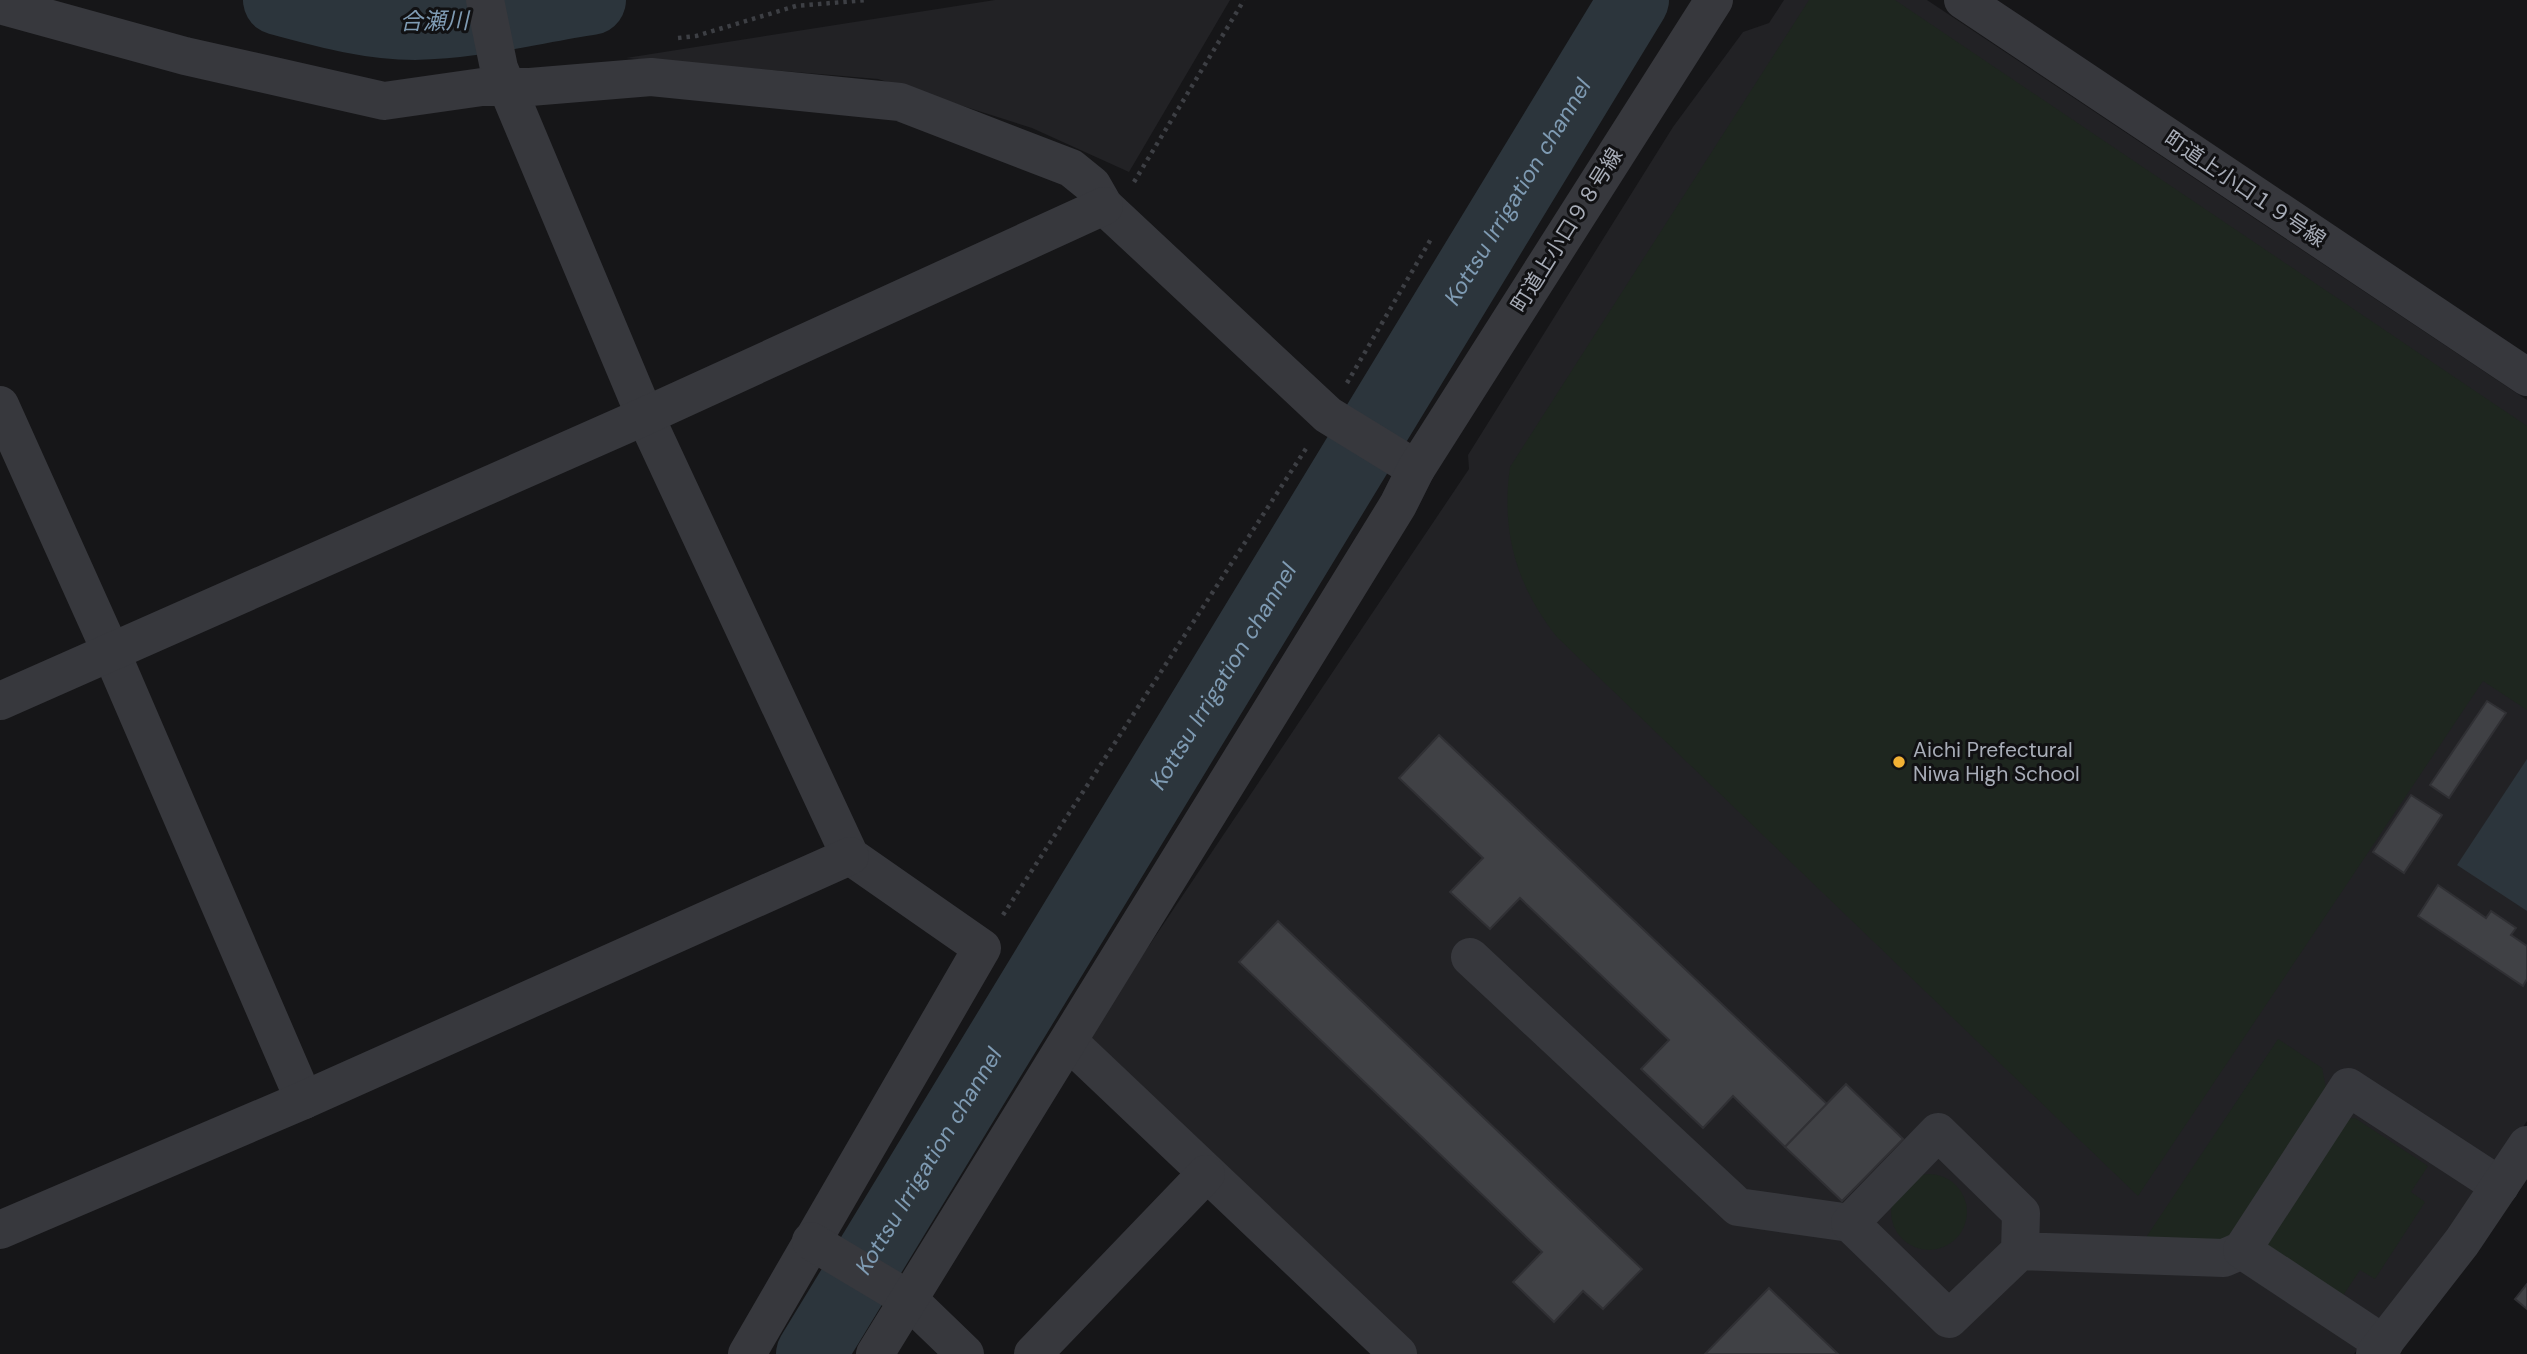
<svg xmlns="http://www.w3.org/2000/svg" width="2527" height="1354" font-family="'DM Sans','Noto Sans JP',sans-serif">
<rect width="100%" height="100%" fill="#161618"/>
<!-- built -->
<g fill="#222225">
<polygon points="995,0 1230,0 1129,172 1032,128 878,79 626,58"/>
<polygon points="1784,0 1927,0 2527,400 2527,1121 2442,1247 2354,1354 1410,1354 1089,1035 1469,469 1468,455 1673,127 1743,32 1769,23"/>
</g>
<!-- green -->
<g fill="#1e261f">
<path d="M1809 0H1895L2527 426V710L2483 681 2138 1196 1557 637C1516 585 1501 532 1510 467Z"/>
<polygon points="2278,1039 2322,1068 2326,1088 2226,1241 2145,1239"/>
<polygon points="2355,1118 2428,1166 2411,1192 2425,1202 2375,1279 2360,1270 2342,1297 2268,1248 2267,1242 2347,1119"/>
<circle cx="1929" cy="1212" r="38"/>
</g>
<!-- water -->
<polygon fill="#2c353c" points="2527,759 2527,911 2457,865"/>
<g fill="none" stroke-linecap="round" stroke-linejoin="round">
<!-- river -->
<g stroke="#2c353c" stroke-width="70">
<path d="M278 0C323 12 368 25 415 25 475 24 532 9 591 0"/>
<path id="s1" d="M811 1354 1634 0"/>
</g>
</g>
<!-- building -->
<g fill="#404145" stroke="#303034" stroke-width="2">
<polygon points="2487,701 2506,713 2449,798 2430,785"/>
<polygon points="1439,735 1827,1104 1785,1147 1733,1096 1703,1128 1641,1069 1669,1040 1520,898 1490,929 1450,892 1483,858 1399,778"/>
<polygon points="2411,795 2442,815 2404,873 2373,852"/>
<polygon points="2438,885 2486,918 2491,911 2516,928 2511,935 2527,946 2527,979 2523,986 2418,916"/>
<polygon points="1278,921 1642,1269 1603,1309 1583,1291 1554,1322 1513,1282 1542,1252 1239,962"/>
<polygon points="1846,1084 1903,1139 1842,1201 1785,1147"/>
<polygon points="2527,1284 2527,1309 2515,1299"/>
<polygon points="1769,1288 1838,1354 1705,1354"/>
</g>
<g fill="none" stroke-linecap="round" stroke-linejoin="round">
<!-- path -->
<g stroke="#3d3f44" stroke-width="4.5" stroke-dasharray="3.5 5" stroke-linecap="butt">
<polyline points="678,38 696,36 796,6 866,0"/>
<polyline points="1134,182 1244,0"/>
<polyline points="1347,383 1431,239"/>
<polyline points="1003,915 1307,447"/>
</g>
<!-- minor -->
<g stroke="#37383d" stroke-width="38">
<polyline points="485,0 499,68 645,416 850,856 982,948 747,1354"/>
<polyline points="1963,0 2527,377"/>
<polyline points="0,5 185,56 384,101 482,87 530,87 651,77 900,102 1071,168 1092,185 1104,206 1328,415 1416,469"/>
<polyline points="0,405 111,652 304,1100"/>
<polyline points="0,701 645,416 1104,206"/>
<polyline points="1470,957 1738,1207 1850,1223"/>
<polyline points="1069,1042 1398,1354"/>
<polyline points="0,1230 304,1100 850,856"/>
<polyline points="811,1241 908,1299 965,1354"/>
<polyline points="2020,1251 2021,1213 1938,1132 1850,1223 1949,1319 2020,1251 2224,1258 2242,1250"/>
<polyline points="2384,1344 2242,1250 2348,1087 2500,1186"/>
<polyline points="875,1354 1398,505 1416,469 1714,0"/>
<polyline points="1033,1354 1206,1174"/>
<polyline points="2375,1354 2462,1242 2527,1145"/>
</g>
</g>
<!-- markers -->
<circle fill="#f2b134" stroke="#111113" stroke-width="2.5" cx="1899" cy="762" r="7"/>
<g text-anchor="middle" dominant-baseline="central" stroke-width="6" stroke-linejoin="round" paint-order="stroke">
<!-- street labels -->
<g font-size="21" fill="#a8adb8" stroke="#111113">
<text transform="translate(2245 189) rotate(34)">町道上小口１９号線</text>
<text transform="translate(1567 230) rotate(-58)">町道上小口９８号線</text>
</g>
<!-- poi labels -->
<g font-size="21" fill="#a8adb8" stroke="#111113" text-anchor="start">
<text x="1913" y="750">Aichi Prefectural<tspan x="1913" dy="24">Niwa High School</tspan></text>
</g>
<!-- water labels -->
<g font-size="23" font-style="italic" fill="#7f9bb3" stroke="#111113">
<text transform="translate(434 21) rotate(-1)">合瀬川</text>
<text stroke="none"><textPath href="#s1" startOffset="1360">Kottsu Irrigation channel</textPath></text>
<text stroke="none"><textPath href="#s1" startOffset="793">Kottsu Irrigation channel</textPath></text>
<text stroke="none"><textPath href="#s1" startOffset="226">Kottsu Irrigation channel</textPath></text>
</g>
</g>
</svg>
